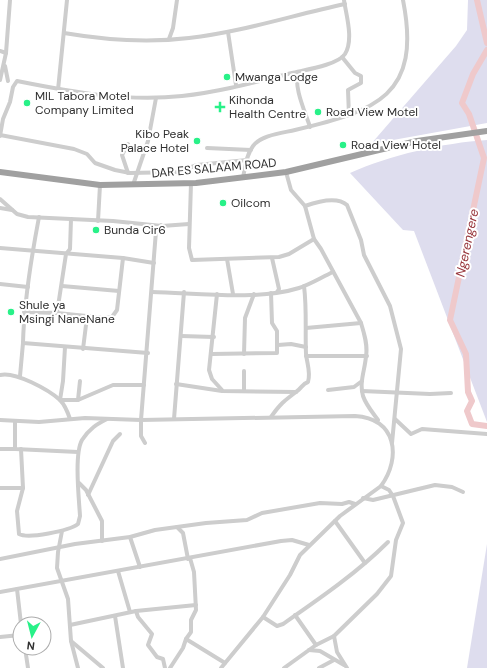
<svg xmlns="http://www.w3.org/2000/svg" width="487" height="668" font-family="'DM Sans',sans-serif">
<rect width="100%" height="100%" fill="#fff"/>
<!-- green -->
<g fill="#deddee">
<polygon points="468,0 487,0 487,123 371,144 456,46 467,30"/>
<path d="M487 140V422L414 231 403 230 350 173C390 155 443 143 487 140Z"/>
<polygon points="487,544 487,668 467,668"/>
</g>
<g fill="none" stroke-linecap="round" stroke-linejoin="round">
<!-- river -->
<g stroke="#efc9cb" stroke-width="6">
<polyline points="477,0 487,43"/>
<polyline points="487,50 473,74 462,103 469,114 484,158 450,320 466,354 468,392 472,401 467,411 472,424 487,426"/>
</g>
<!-- minor -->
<g stroke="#cdcdcd" stroke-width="4">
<polyline points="228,32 236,85"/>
<path d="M64 33C105 40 148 43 189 38 242 32 293 15 345 4"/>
<polyline points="169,39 173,28 177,0"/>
<polyline points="0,51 6,53"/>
<polyline points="342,57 355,73 361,76 361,83 348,90 349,116"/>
<polyline points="5,66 8,81"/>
<path d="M299 72C292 84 306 114 310 127"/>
<polyline points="0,80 6,53 10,0"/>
<polyline points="58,90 67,0"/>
<polyline points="0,135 74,149 87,154 95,163 115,170 130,173 178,172 197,165 247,160"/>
<path d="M0 136 3 119 10 102 13 87 17 81C72 92 126 102 182 96 219 92 256 82 292 73 304 70 338 65 345 54 354 39 346 15 344 0"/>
<polyline points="128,144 122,155 128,173"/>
<polyline points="207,148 251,150"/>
<path d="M286 172 291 190 305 206 314 239 321 249 361 323C364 333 368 345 366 356 365 370 359 382 363 396 366 405 373 413 378 420"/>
<path d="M243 178C245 168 246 155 253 146 261 135 282 133 295 130 376 111 422 96 403 0"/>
<polyline points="191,183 189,248 192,260 279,257 289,254 314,239"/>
<polyline points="133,185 148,141 156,98"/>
<polyline points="0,199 17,214 28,217 113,221 162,226 189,224"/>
<path d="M305 206C316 202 337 196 347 205L361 240 364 255 390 306 401 349 392 443"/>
<polyline points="0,208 12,210"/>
<path d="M39 217C31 259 24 301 23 343L148 353"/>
<polyline points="98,221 100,185"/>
<polyline points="0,248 123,258 154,263"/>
<polyline points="272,258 279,289 277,292"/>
<polyline points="227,259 233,294"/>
<polyline points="0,284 28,287"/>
<polyline points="62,286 119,291"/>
<path d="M152 292C197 293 257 301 299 288 311 284 322 277 333 272"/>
<polyline points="217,294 209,370 212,379 222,390"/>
<polyline points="24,312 57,313 106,318 112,317 117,310 123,258"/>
<polyline points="57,313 66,254 70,249 71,219"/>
<polyline points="306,328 361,323"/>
<polyline points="181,336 214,337"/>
<polyline points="278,345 291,344 306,347"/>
<polyline points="65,347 63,381 60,400 78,400 80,381"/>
<polyline points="83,349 87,317"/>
<polyline points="212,354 277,353 277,331 272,323 271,293"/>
<polyline points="244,354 245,318 254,294"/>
<polyline points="306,356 367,356"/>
<path d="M0 375C15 371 49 390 60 400 65 405 68 413 70 419"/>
<polyline points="20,376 23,343"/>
<polyline points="176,384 222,391 296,392"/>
<polyline points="328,390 354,387 362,381"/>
<polyline points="244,391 244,371"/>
<polyline points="362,391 430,394 451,393"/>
<polyline points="78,400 113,385 144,385"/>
<path d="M271 417C280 404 284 401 296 392 302 388 302 384 308 382 311 372 307 364 306 354 305 331 307 309 304 286"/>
<polyline points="174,419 184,292"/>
<polyline points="395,419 411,434 422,429 487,434"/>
<path d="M0 420 39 422 85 418 141 420 355 416C396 418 402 457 381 486L340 516 300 555 290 575 263 617 221 668"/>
<polyline points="15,421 15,449 78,452"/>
<polyline points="145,443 141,436 141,420 156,231 161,225"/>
<polyline points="0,449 15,449"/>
<path d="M21 449 23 488 17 511 19 534C28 539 69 531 78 524L80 516C79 499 74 454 82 440 89 429 97 424 107 419"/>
<polyline points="79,483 86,490 102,521 102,541"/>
<polyline points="0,488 23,488"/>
<polyline points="88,495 113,441 120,434"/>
<polyline points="363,498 373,500 435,485 452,487 463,492"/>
<polyline points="335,521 365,563"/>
<polyline points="177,527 183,533 188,559"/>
<polyline points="62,531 58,552 57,568 68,599 71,641 78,668"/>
<polyline points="130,537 140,567"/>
<polyline points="0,559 75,544 130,537 155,530 206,523 247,520 262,513 320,503 342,504 349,502 355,504"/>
<polyline points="118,571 130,612"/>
<polyline points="17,589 21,624"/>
<polyline points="0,592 281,541 292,540 309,545"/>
<polyline points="136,611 138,617 152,634 148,645 157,657 163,659 165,668"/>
<polyline points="295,615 316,645"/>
<polyline points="115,616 123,668"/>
<path d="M263 617 277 626 283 624C319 599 357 573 388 542"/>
<polyline points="70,625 136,611 196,605"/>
<polyline points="334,636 337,652 347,668"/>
<polyline points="0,637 20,635"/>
<polyline points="186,639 225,663"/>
<polyline points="71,641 103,668"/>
<polyline points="25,648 28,668"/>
<polyline points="309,650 320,651 344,665"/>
<polyline points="170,668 183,648 186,639 191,632 191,620 196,610 194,572 190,558"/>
<polyline points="284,668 316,645 334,636 377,594 391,576 396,540 403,523 393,496 389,490 381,486"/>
<polyline points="319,668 334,660"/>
</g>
<!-- trunk -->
<polyline stroke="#a0a0a0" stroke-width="6" points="0,172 100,185 196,183 286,172 417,141 487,131"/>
</g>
<!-- markers -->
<g fill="#28f188" stroke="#fff" stroke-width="1.5">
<circle cx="227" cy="77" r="4"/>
<circle cx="27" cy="103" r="4"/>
<path d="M218 101h4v4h4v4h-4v4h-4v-4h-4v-4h4z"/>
<circle cx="318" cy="112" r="4"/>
<circle cx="197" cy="141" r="4"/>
<circle cx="343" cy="145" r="4"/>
<circle cx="223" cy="203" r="4"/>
<circle cx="96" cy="230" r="4"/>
<circle cx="11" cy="312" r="4"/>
</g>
<g text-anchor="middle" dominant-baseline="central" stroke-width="4" stroke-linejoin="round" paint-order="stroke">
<!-- poi labels -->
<g font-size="12" fill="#303030" stroke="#fff" text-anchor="start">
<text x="235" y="77">Mwanga Lodge</text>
<text x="35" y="96">MIL Tabora Motel<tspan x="35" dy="14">Company Limited</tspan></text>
<text x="229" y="100">Kihonda<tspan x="229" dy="14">Health Centre</tspan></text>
<text x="326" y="112">Road View Motel</text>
<text x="189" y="134" text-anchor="end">Kibo Peak<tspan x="189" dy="14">Palace Hotel</tspan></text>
<text x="351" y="145">Road View Hotel</text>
<text x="231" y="203">Oilcom</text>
<text x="104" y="230">Bunda Cir6</text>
<text x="19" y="305">Shule ya<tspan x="19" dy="14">Msingi NaneNane</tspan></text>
</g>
<!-- street labels -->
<g font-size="12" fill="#303030" stroke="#fff">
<text transform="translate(214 168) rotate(-5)">DAR ES SALAAM ROAD</text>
</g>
<!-- water labels -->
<g font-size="13" font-style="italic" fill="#99383e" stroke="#fff">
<text transform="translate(467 243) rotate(-78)">Ngerengere</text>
</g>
</g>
<!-- north arrow -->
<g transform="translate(32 636) rotate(187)"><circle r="19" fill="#ffffff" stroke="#acacac"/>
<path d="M0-3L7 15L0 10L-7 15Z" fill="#28f188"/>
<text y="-6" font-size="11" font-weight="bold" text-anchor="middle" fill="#303030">N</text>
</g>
</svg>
